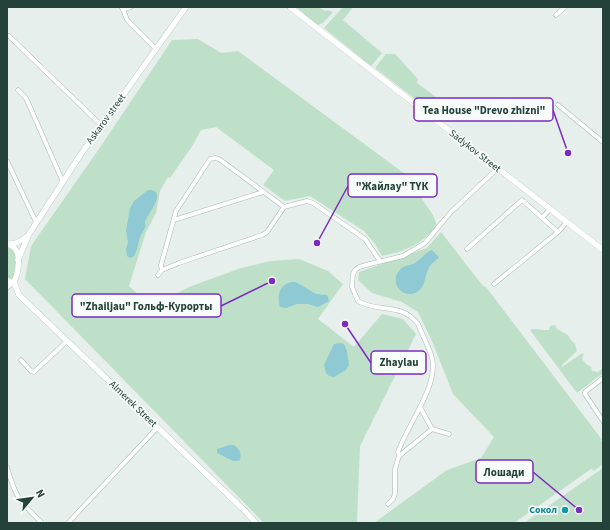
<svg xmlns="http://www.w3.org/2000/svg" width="610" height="530" font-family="'Source Sans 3',sans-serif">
<rect width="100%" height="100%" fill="#e6efeb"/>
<!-- green -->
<g fill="#bfe0c8">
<polygon points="296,7 318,7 325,11 328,10 333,12 323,23 317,25"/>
<polygon points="343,7 353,7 343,20 382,53 371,66 324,28"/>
<path d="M198 39 221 53 238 51 405 174 433 215 437 226C420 245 407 251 382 256L375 244 364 231 310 196 285 201 263 185 274 170 216 127 201 130 193 145 170 178 168 177 160 191 156 213 146 232 129 286 152 307 189 287 241 268 271 261 299 259 328 271 343 284 318 319 354 347 382 314 403 319 416 334 360 446 357 523H264L25 279 31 246 101 146 172 40Z"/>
<polygon points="386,54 395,54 418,79 417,83 447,105 436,115 375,68"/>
<polygon points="509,105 511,110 520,114 519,120 514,122 508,120 504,114 505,108"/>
<polygon points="441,232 483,286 486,287 603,441 600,439 603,443 603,464 594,471 591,469 514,523 374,523 447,470 481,458 494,437 453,394 432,341 418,312 402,302 372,293 358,280 359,272 427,248"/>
<path d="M7 246C21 252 15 266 14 279L12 280 7 279Z"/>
<polygon points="555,325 557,329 568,335 571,340 575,344 577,351 562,365 562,367 581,354 584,353 582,359 586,364 591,367 592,371 598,372 603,368 603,373 577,393 530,330 533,329 544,330 549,330 550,326"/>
<polygon points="603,468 603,523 524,523"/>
</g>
<!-- water -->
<g fill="#8ec9d4">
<path d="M148 190C169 190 148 213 146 220 144 222 145 223 146 226L140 237 136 252 134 256 130 258 127 256 126 249 128 242 126 231 130 208 134 201Z"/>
<path d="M432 250 439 257C436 261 431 263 429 268 424 276 426 287 417 292 403 300 389 283 399 271 403 265 409 266 415 263 421 259 426 252 432 250Z"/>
<path d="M291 282H296L316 294 327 295 328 297 329 301 318 307 308 304H297L286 308 280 307C277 296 279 285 291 282Z"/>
<polygon points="340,343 344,344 347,351 349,365 346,370 334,377 329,376 326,373 324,365 334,344"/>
<path d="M229 445H234C239 449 242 452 240 460L238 461H233L217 453V449Z"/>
</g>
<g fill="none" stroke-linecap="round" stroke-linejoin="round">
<defs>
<g id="street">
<path d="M121 7C125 10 124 17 129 22L156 49"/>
<polyline points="124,9 131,7"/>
<polyline points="556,15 565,7"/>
<polyline points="9,36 102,126"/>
<polyline points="18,90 26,98 63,182"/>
<polyline points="558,105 603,142"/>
<polyline points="7,161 36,222"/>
<polyline points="542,218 550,209"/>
<polyline points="174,220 263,192"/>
<polyline points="467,249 522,200 558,232 567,222"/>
<polyline points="162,270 179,263 262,235 267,232 284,207"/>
<polyline points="158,275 162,270 161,265 176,211 210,159 215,158 219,159 284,207 307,201 313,203 365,239 380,261"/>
<polyline points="494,284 558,232"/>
<polyline points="7,288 12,283"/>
<polyline points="21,360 31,371 34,372 67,341"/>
<polyline points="603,378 585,392 585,394 603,421"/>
<polyline points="432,429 449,434"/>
<polyline points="399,456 432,429 420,407"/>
<path d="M7 467C15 497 20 502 42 523"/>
<path d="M388 504 393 499 395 494V469L399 456 398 452C407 425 439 386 432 358 429 346 422 335 418 324 401 302 377 313 358 301L352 287 353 274 355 270 359 267 370 264 403 256 425 243 451 212 498 168"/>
<polyline points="68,523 157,428"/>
</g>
<g id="secondary">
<polyline points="290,7 603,250"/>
<path d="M7 244C12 246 15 247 17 252 20 259 18 279 12 283L7 280"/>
<path d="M9 244C16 244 20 242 26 237"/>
<polyline points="18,260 29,234 81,154 186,7"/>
<polyline points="14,282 19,295 245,511 256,523"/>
</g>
</defs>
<!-- street casing -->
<use href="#street" stroke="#a8b8b2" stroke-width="5"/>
<!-- secondary casing -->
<use href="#secondary" stroke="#a4bbb3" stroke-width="6"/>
<!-- street -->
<use href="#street" stroke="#fff" stroke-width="4"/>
<!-- secondary -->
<use href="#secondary" stroke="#fff" stroke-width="5.5"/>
</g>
<!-- markers -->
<circle fill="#0f9aa8" stroke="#f7fbf9" stroke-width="1.5" cx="565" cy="510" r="4"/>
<g text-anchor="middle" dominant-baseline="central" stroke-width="3.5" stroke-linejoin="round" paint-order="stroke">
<!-- street labels -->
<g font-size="10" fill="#24423a" stroke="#f7fbf9">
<text transform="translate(106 119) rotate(-54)">Askarov street</text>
<text transform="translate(475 151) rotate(38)">Sadykov Street</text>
<text transform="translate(133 404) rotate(44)">Almerek Street</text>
</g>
<!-- culture labels -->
<g font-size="10" font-weight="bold" fill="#0d838f" stroke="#f7fbf9" text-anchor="end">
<text x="557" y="510">Сокол</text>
</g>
</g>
<!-- callouts -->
<path fill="none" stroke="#7b2cbf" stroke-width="1.5" d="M568 153L553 110M317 243L348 186M272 281L221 306M345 324L371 363M579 510L533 472"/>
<g fill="#7b2cbf" stroke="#f7fbf9" stroke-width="1.5">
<circle cx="568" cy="153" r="4"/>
<circle cx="317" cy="243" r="4"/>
<circle cx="272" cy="281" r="4"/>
<circle cx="345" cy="324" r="4"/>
<circle cx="579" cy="510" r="4"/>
</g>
<g fill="#f7fbf9" stroke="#7b2cbf" stroke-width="1.5">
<rect x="414" y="98" width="139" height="23" rx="4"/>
<rect x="348" y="174" width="89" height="23" rx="4"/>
<rect x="72" y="294" width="149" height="23" rx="4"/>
<rect x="371" y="351" width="55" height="23" rx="4"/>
<rect x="476" y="460" width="57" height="23" rx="4"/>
</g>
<g font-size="11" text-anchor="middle" font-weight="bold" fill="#24423a">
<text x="484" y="114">Tea House "Drevo zhizni"</text>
<text x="392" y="190">"Жайлау" ТҮК</text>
<text x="146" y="310">"Zhailjau" Гольф-Курорты</text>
<text x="399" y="366">Zhaylau</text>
<text x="504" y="476">Лошади</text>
</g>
<!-- border -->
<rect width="610" height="530" fill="none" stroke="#24423a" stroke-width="16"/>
<!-- north arrow -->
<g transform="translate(32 498) rotate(61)" stroke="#f7fbf9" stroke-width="3" paint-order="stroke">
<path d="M0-3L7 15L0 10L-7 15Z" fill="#24423a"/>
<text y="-6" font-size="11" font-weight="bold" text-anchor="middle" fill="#24423a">N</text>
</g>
</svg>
